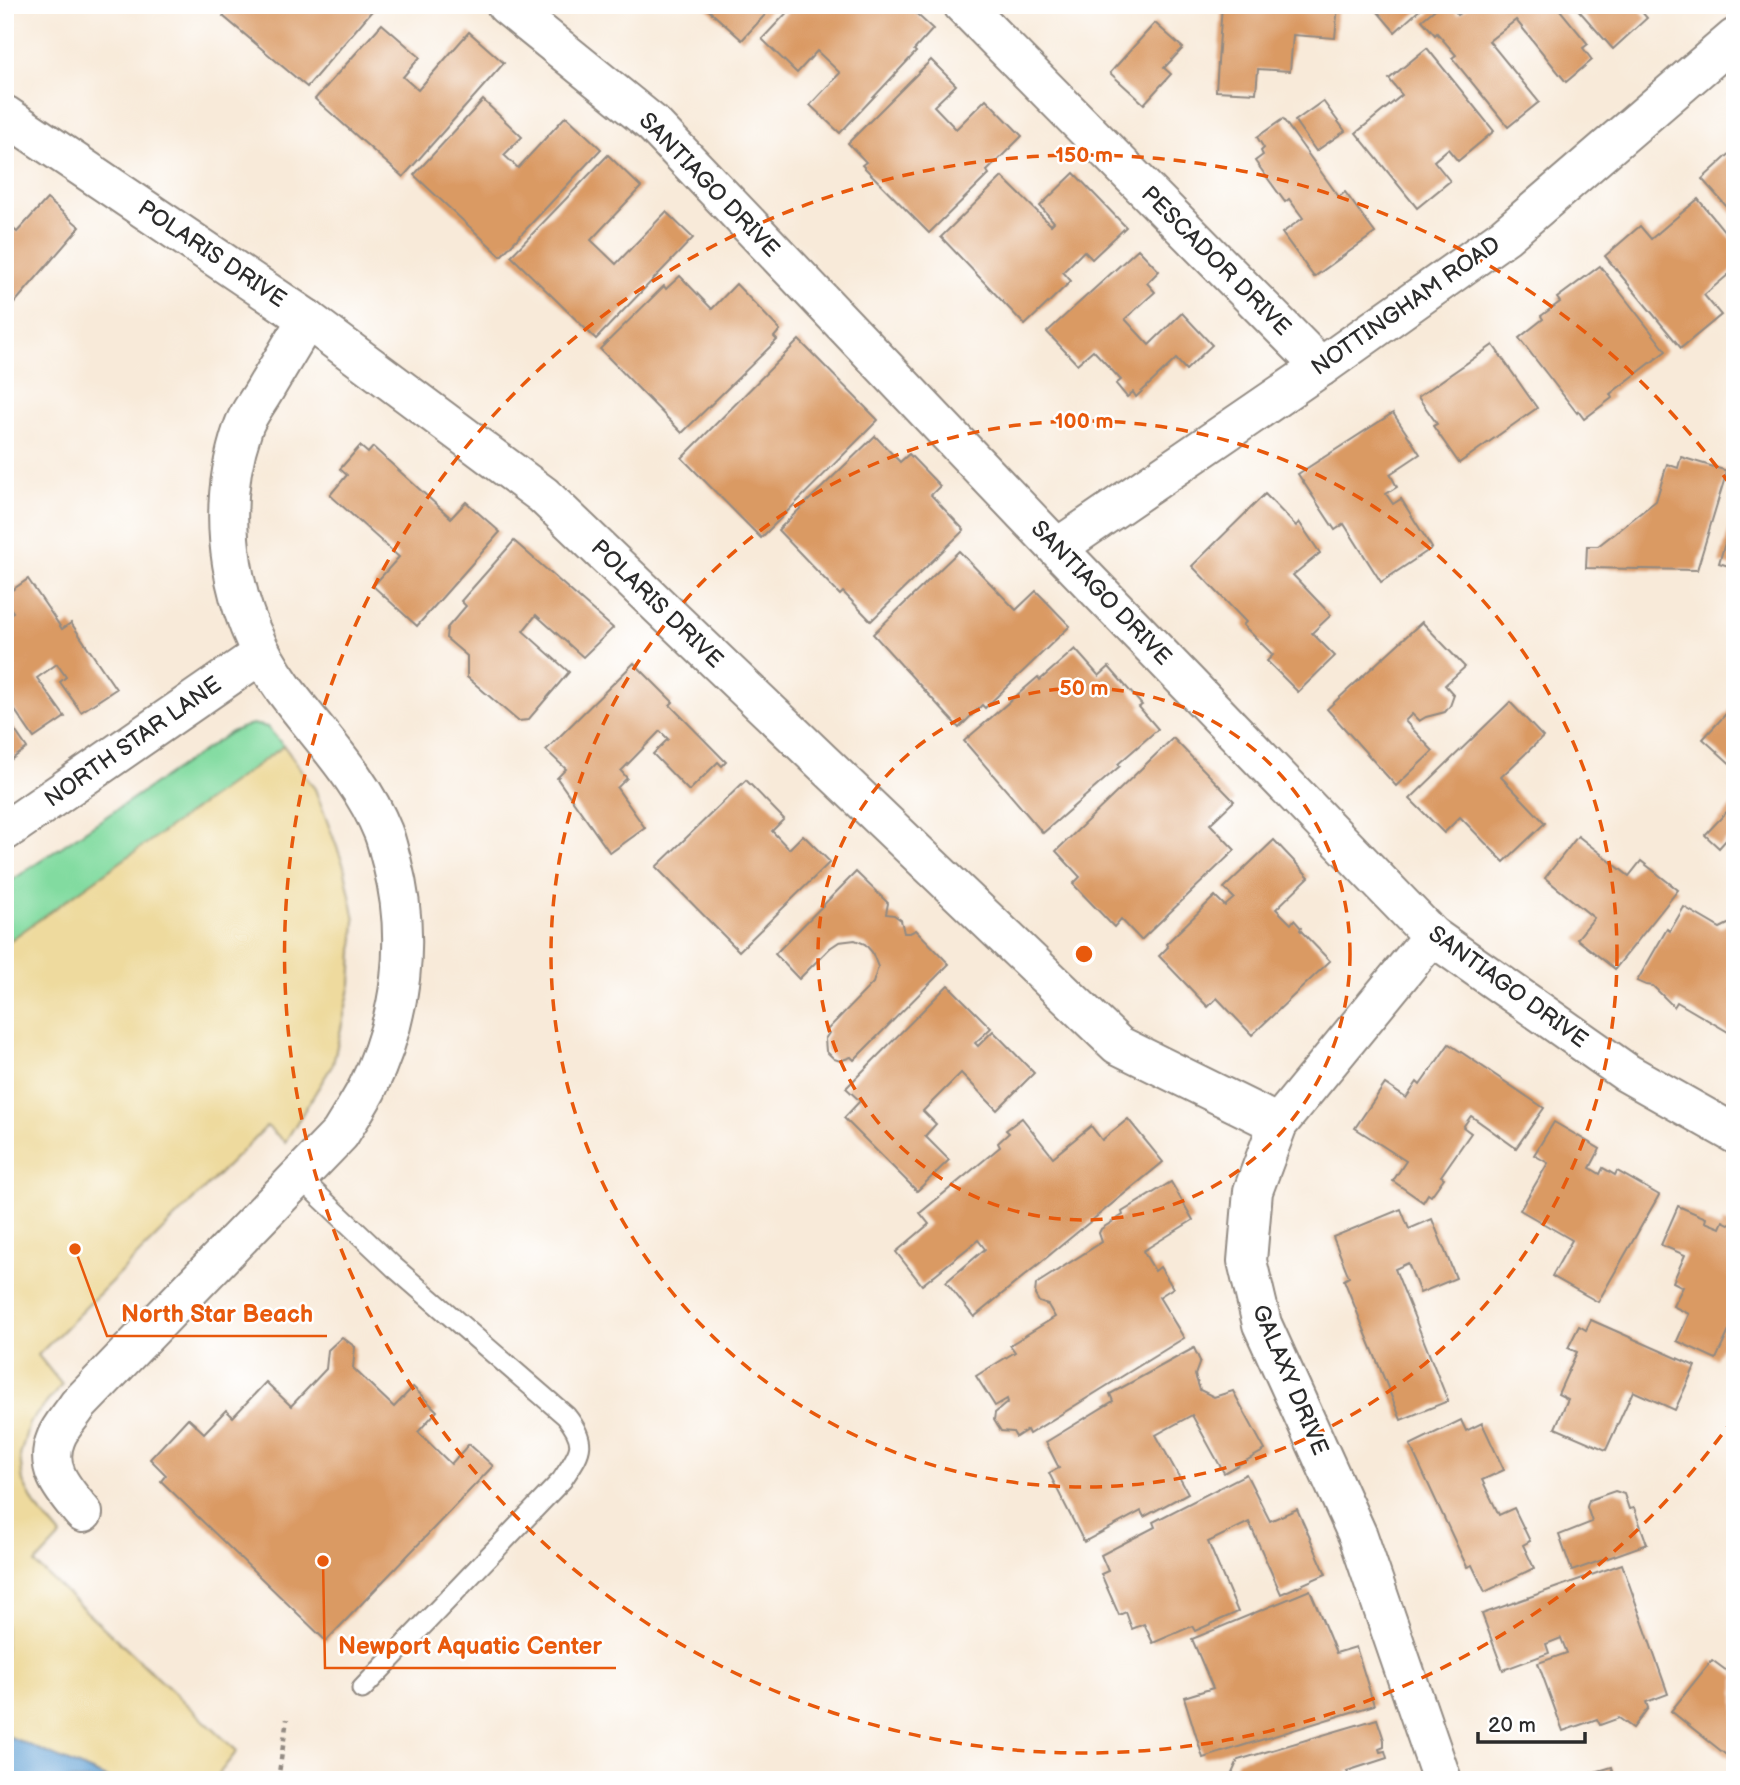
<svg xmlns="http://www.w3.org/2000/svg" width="1740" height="1785" font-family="'Balsamiq Sans',sans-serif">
<rect width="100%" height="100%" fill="#fff"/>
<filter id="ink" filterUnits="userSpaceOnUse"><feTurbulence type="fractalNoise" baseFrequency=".0143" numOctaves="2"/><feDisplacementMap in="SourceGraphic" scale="14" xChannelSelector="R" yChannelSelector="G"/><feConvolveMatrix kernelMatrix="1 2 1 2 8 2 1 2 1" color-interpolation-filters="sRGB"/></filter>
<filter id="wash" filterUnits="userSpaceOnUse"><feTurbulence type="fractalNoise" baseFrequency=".00686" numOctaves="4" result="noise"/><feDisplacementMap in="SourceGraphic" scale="28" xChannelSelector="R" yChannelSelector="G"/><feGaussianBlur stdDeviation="1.57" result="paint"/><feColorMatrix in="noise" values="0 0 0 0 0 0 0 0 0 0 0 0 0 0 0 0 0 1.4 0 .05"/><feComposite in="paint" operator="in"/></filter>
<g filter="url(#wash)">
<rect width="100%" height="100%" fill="#f8ead9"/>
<!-- green -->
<polygon fill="#82dba0" stroke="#568366" stroke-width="2" points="252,724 267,727 284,746 5,944 5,885 231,732"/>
<!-- sand -->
<polygon fill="#eeda9e" stroke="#8c8264" stroke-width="2" points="284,746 315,789 344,866 355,920 351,984 333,1064 285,1142 267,1126 38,1355 62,1385 29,1423 20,1456 23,1482 36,1507 61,1536 35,1564 237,1751 214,1780 111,1780 5,1735 5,944"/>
<!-- water -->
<polygon fill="#62a1d4" stroke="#466680" stroke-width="2" points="5,1735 111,1780 5,1780"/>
<g id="blocks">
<!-- building -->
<g fill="#da9a64">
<polygon points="232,5 377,5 307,87 223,16"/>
<polygon points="703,5 774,5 742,40"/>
<polygon points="794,5 902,5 905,8 908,6 933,29 914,50 916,52 840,133 810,105 840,73 817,51 797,73 762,39"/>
<polygon points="1222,5 1338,5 1335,38 1293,35 1290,71 1258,69 1256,93 1216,91"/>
<polygon points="1372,5 1425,5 1395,32"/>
<polygon points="1440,5 1450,5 1458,15 1471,5 1556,5 1588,44 1583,48 1592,60 1566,82 1516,20 1489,41 1539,102 1508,127 1452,58 1456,55 1437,33 1435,35 1422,20"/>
<polygon points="1574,5 1636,5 1647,18 1613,49"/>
<polygon points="1155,23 1183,48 1164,68 1171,74 1144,104 1110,73"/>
<polygon points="382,24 420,57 403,77 418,90 469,32 504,63 403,177 315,99"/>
<polygon points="1427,48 1494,131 1458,161 1448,149 1434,161 1450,181 1417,208 1356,133 1402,95 1389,79"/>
<polygon points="931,60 956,85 934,106 956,129 986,99 1022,136 987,171 989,174 929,233 862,165 866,162 848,143"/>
<polygon points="483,100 522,137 504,155 518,168 566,116 601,149 501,256 414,175"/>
<polygon points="1323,101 1345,131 1316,151 1295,121"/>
<polygon points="1283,119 1339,197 1345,192 1375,233 1314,277 1282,233 1303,218 1289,199 1285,202 1255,161 1263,155 1261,151 1264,148 1257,137"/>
<polygon points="1735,149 1735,216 1702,179"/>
<polygon points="608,155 641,187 591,240 616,264 666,212 693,238 596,339 511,256"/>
<polygon points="1074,173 1126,227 1092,259 1084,251 1063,272 1071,281 1025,325 941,237 1002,177 1051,225 1054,222 1040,206"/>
<polygon points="47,199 80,227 5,314 5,222 17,232"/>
<polygon points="1698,199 1735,244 1735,269 1704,295 1721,315 1681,348 1605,256 1640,226 1651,239"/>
<polygon points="1138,249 1159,271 1147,283 1155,292 1125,319 1149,345 1182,313 1212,345 1186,370 1176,359 1136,397 1133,392 1127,397 1116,384 1121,380 1093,350 1077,364 1047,332"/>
<polygon points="1600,266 1666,351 1610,394 1612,398 1584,419 1578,411 1577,413 1519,338 1543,319 1541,316 1560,302 1557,298"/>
<polygon points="680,276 712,309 736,284 780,330 774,337 777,340 682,433 600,349 664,286 666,289"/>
<polygon points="799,340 878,420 761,538 682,458"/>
<polygon points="1493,345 1537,408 1459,463 1433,426 1437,424 1418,397"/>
<polygon points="1393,413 1420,454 1390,474 1397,487 1386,494 1393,504 1401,499 1432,548 1381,582 1344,524 1335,530 1298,474"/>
<polygon points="875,436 900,462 909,454 940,486 931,495 964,530 871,621 843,592 840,595 778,530"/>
<polygon points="360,446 368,453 373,447 451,518 466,502 500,532 417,626 373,586 399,557 330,495 347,475 340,469"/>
<polygon points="1681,457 1727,471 1697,570 1586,568 1587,546 1598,546 1656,501 1667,464 1678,468"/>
<polygon points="1265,494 1296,526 1299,522 1320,553 1293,575 1331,615 1312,633 1335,656 1298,692 1267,661 1273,655 1243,625 1246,622 1192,566"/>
<polygon points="1734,513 1735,513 1735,568 1719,563"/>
<polygon points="514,541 613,628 583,657 536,615 523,631 569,672 528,720 518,721 467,677 467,656 446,638 447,628 466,606 461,601"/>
<polygon points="959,551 1016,610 1036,591 1070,626 985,708 982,705 959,728 873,634"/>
<polygon points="28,579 62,629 71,623 116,689 81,712 60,682 66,677 57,664 37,678 65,717 34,738 5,696 5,617 13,612 5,600 5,595"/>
<polygon points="1422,622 1465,667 1445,685 1454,695 1450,706 1445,712 1426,717 1419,721 1412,714 1405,721 1433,751 1396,786 1327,709"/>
<polygon points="1075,649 1099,676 1109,667 1142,705 1139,707 1158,729 1118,764 1120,766 1043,833 964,741 1038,677 1040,680"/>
<polygon points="634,663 673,702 670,705 726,762 722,766 718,762 689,791 653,754 668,739 660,731 621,771 627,778 617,788 645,828 610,853 557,778 566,769 546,750"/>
<polygon points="1510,702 1543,737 1501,777 1545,823 1504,862 1460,817 1444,833 1410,799"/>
<polygon points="1735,704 1735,768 1703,739"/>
<polygon points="5,716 27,748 5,764"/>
<polygon points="1173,738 1234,801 1210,824 1235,850 1141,940 1121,919 1114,927 1073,884 1080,877 1056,851"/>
<polygon points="746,780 784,819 772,831 789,849 803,835 830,862 739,951 656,867"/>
<polygon points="1735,803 1735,830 1719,848 1705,835"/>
<polygon points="1578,836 1629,876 1641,861 1678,890 1615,969 1577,939 1594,918 1545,878"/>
<polygon points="1274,840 1309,877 1276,909 1291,924 1294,920 1301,928 1300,930 1330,961 1252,1035 1217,998 1208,1007 1159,956 1168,947 1166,944 1215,896 1225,906 1234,898 1224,888"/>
<polygon points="856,872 888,903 886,914 894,915 901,920 904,933 910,933 916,930 949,964 854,1060 851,1057 840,1061 834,1059 826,1051 825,1039 829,1033 826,1031 873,983 878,967 872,952 865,944 855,940 839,942 830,948 799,979 775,954"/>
<polygon points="1684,907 1720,928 1728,924 1735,928 1735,1036 1677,1002 1674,1007 1653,986 1646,985 1637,981 1667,929 1670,931"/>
<polygon points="948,985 991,1028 975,1043 978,1046 993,1031 1034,1073 997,1110 961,1073 923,1111 936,1124 925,1136 949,1160 917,1191 844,1118 860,1101 846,1088"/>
<polygon points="1449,1044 1544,1108 1516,1148 1471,1116 1463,1127 1471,1133 1441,1176 1444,1178 1431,1196 1428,1194 1423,1202 1393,1181 1406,1161 1355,1128 1385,1084 1406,1098 1417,1082 1420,1085"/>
<polygon points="1022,1118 1053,1157 1091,1126 1102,1140 1128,1119 1163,1162 974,1317 946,1282 985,1249 978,1240 922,1285 896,1252 929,1224 920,1213 1000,1147 998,1143 1009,1133 1006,1130"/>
<polygon points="1554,1122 1600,1149 1590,1168 1600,1174 1603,1168 1615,1175 1617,1171 1659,1195 1598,1302 1552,1276 1572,1240 1520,1210 1548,1163 1534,1155"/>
<polygon points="1171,1182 1193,1220 1143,1251 1155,1271 1160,1267 1173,1288 1159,1297 1184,1338 1029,1434 1027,1430 1016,1437 1013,1432 1001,1431 994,1420 995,1413 1008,1402 1007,1399 995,1406 976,1376 1015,1352 1010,1345 1055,1317 1048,1305 1039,1302 1035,1295 1036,1284 1102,1242 1099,1233 1101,1229 1123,1215 1122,1212"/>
<polygon points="1678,1206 1706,1218 1705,1222 1720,1228 1723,1221 1735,1227 1735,1318 1716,1359 1677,1341 1689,1314 1673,1306 1683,1287 1673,1282 1685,1255 1661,1245"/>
<polygon points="1401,1209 1409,1229 1432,1219 1456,1278 1420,1293 1408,1263 1395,1269 1448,1401 1401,1420 1344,1280 1349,1277 1333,1237"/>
<polygon points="1591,1320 1695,1366 1675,1410 1633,1391 1606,1450 1555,1428 1568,1399 1558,1394 1577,1352 1568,1348 1579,1326 1586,1330"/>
<polygon points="342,1337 355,1347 353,1368 394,1407 413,1387 437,1411 418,1432 451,1464 469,1444 493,1466 326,1641 161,1481 166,1475 150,1459 188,1418 204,1433 226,1410 233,1417 266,1382 291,1406 326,1369 328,1350"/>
<polygon points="1194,1348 1200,1361 1195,1375 1200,1390 1214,1397 1233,1391 1265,1450 1224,1473 1192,1415 1156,1435 1188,1493 1144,1517 1141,1511 1084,1542 1049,1473 1059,1468 1046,1442 1113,1401 1110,1394"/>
<polygon points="1461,1420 1466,1431 1482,1423 1504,1470 1482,1480 1499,1515 1514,1508 1530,1541 1523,1545 1534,1568 1485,1592 1472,1565 1467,1567 1410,1445"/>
<polygon points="1246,1474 1270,1521 1297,1509 1326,1574 1281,1594 1249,1522 1208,1542 1238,1612 1195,1631 1192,1626 1153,1643 1144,1624 1132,1629 1126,1612 1119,1615 1101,1574 1108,1571 1101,1555 1155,1527 1153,1522"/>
<polygon points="1615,1491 1624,1494 1629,1509 1634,1508 1647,1544 1572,1571 1559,1535 1592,1522 1587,1507 1589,1500"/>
<polygon points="1622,1564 1668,1694 1646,1702 1648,1708 1633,1728 1619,1718 1600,1725 1597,1719 1563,1731 1538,1663 1567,1653 1561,1638 1546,1644 1549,1653 1503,1670 1482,1614"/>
<polygon points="1310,1590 1336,1653 1356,1647 1374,1705 1203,1758 1184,1697 1213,1688 1192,1639"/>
<polygon points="1712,1660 1735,1677 1735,1762 1671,1711"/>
<polygon points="1377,1719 1384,1740 1384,1747 1379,1749 1380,1752 1385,1751 1387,1758 1347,1771 1350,1780 1229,1780 1238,1760"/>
<polygon points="1612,1767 1616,1780 1572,1780 1571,1779"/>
</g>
</g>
</g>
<g filter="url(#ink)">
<use href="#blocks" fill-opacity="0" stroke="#928a82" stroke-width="2"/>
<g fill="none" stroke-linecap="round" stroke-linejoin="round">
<defs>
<path id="lane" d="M300 1178 394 1267 566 1416C589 1445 580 1452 562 1480L362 1689"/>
<g id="street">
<polyline points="963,5 1321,367"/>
<polyline points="5,115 307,319 543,495 1118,1045 1278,1124"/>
<polyline points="1057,548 1321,367 1505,236 1735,38"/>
<polyline points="5,831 261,654"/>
<polyline points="1432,936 1278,1124 1253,1191 1247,1261 1262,1324 1358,1536 1442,1780"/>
<path d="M83 1513C65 1491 43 1469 56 1438 60 1427 71 1416 78 1405L340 1134C349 1119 359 1104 367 1089 402 1018 412 939 392 863 389 853 387 842 383 832 362 779 318 735 284 689 230 615 213 515 243 428 247 415 257 403 264 391 278 367 293 343 307 319"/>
</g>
<polyline id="secondary" points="506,5 653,124 1057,548 1432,936 1627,1073 1735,1134"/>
</defs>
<!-- lane casing -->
<use href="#lane" stroke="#928a82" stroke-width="23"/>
<!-- street casing -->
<use href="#street" stroke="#928a82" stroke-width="42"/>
<!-- secondary casing -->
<use href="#secondary" stroke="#928a82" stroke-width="42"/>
<!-- path -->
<polyline stroke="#928a82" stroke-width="4.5" stroke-dasharray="5 5" stroke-linecap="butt" points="278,1780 287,1719"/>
<!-- lane -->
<use href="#lane" stroke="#fff" stroke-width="19"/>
<!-- street -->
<use href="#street" stroke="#fff" stroke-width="38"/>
<!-- secondary -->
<use href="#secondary" stroke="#fff" stroke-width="38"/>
</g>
</g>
<!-- distance rings -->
<g fill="none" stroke="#e8590c" stroke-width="3.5" stroke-dasharray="12 9">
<circle cx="1084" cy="954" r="266"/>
<circle cx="1084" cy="954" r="533"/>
<path d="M1734 1418A799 799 0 1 1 1734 490"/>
</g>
<g text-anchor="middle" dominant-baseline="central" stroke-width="5" stroke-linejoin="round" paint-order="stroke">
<!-- street labels -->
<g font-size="23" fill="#2b2b2b" stroke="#fff">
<text transform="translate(709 185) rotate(46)">SANTIAGO DRIVE</text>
<text transform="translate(212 254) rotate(34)">POLARIS DRIVE</text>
<text transform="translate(1216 261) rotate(45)">PESCADOR DRIVE</text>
<text transform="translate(1406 306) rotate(-35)">NOTTINGHAM ROAD</text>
<text transform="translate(1101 593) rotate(46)">SANTIAGO DRIVE</text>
<text transform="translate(657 604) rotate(44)">POLARIS DRIVE</text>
<text transform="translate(133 742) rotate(-35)">NORTH STAR LANE</text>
<text transform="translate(1508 987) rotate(36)">SANTIAGO DRIVE</text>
<text transform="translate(1290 1380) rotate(67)">GALAXY DRIVE</text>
</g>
</g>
<circle cx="1084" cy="954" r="10" fill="#e8590c" stroke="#fff" stroke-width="3.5"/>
<g font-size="21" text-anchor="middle" font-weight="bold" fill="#e8590c" stroke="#fff" stroke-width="5" stroke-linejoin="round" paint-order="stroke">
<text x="1084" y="162">150 m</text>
<text x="1084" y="428">100 m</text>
<text x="1084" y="695">50 m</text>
</g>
<!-- callouts -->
<path fill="none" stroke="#e8590c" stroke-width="2.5" d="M75 1249L107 1336H327M323 1561L325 1668H616"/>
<g fill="#e8590c" stroke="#fff" stroke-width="2.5">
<circle cx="75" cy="1249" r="7"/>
<circle cx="323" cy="1561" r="7"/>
</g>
<g font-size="24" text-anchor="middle" font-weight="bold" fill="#e8590c" stroke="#fff" stroke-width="5" stroke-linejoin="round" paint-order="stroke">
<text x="217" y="1322">North Star Beach</text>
<text x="470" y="1654">Newport Aquatic Center</text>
</g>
<!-- margin -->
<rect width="1740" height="1785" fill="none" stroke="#fff" stroke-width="28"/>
<!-- scale -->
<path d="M1478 1732v10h107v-10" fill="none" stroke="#2b2b2b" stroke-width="3.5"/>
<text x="1488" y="1732" font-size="21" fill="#2b2b2b" stroke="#ffffff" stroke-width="5" paint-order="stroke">20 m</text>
</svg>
